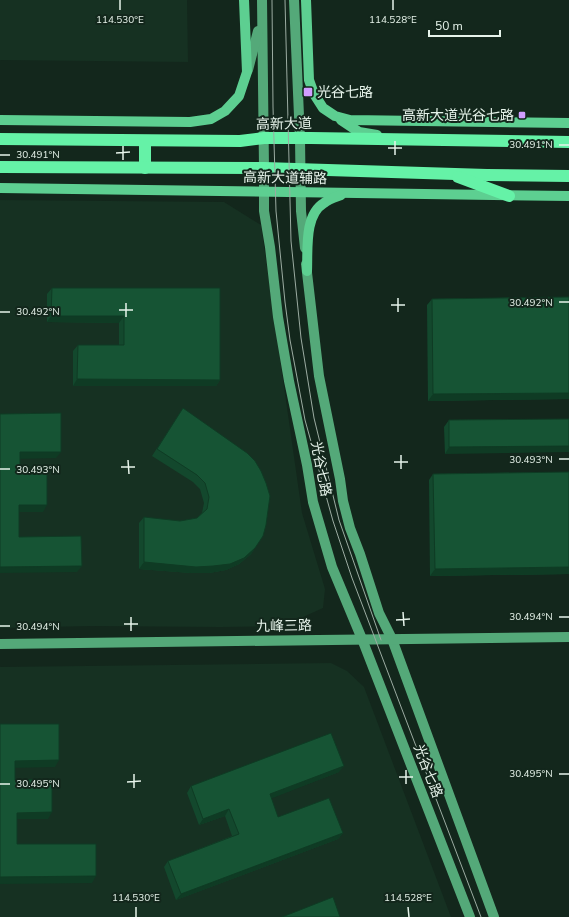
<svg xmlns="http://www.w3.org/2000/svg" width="569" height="917" font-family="'Nunito Sans','Noto Sans SC',sans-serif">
<rect width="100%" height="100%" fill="#13271c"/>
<!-- built -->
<g fill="#163122">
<polygon points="0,0 187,0 188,62 0,60"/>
<polygon points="0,200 224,202 261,225 302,513 325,589 323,608 283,626 221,627 91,626 0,628"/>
<polygon points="331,663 347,671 364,687 451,917 0,917 0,667"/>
</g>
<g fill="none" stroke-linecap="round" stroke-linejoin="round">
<!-- secondary -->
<g stroke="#54a979" stroke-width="10">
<polyline points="262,0 264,168 264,211 270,247 278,317 289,381 307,465 313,502 332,567 362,639 470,917"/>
<polyline points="294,0 300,139 301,211 305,248"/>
<polyline points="248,70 258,31"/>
<polyline points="306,264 319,376 340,479 343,501 350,528 360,554 379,613 392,639 494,917"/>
<polyline points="0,644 569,637"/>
</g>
<!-- primary -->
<g stroke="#5dcf91" stroke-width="10">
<polyline points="306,0 309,80 314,94 323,108 335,116 350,120 569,123"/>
<polyline points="0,120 190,122 211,119 225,111 239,96 247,72 244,0"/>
<polyline points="341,120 359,132 377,135"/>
<polyline points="0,188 569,196"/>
<path d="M307 271C308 250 304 215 324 203 329 199 336 197 341 195"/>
</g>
<!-- highway -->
<g stroke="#65f2a7" stroke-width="12">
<polyline points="0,139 240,141 264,138 311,138 569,142"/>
<polyline points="145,141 145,168"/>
<polyline points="0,167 264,168 487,175 569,176"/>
<polyline points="458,177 509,196"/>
</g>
<!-- tram -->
<g stroke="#9caca2" stroke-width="1">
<polyline points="272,0 273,107 276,211 285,302 290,340 305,420 333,521 352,578 481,917"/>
<polyline points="285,0 291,241 301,338 314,418 339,520 381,640"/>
</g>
</g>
<!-- wall -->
<g fill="#13482d">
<polygon points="52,288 220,288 220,380 216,386 73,386 73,351 78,345 119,345 119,323 47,322 47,294"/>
<polygon points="569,297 569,399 428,401 427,305 432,299"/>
<polygon points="183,408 255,548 251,554 239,564 226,570 209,573 191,573 139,569 139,523 144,517 180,521 197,518 202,513 204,503 200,489 193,482 152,456"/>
<polygon points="569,419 445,454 444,427 449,420"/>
<polygon points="569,472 569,574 430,576 429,480 433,474"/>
<polygon points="339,772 271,798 278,817 343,833 338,839 176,900 164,867 168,861 232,836 225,816 199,825 187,793 191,786"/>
</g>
<!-- shaded-wall -->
<g fill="#0f3b24">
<polygon points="51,316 124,316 119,323 47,322"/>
<polygon points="77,379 220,380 216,386 73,386"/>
<polygon points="569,393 569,399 428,401 433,394"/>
<polygon points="569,446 569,452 445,454 449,447"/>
<polygon points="20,452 61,452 56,458 15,459"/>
<polygon points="19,505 47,505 43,512 14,512"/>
<polygon points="255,548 251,554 239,564 226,570 209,573 191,573 139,569 144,562"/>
<polygon points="82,566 77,572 0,573 0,567"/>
<polygon points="569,567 569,574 430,576 435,569"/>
<polygon points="59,760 55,767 10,768 15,761"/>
<polygon points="344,766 339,772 265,801 270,794"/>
<polygon points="229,809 225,816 199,825 203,819"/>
<polygon points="52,812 48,819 12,819 17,813"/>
<polygon points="343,833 338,839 176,900 181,894"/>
<polygon points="96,876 92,883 0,884 0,877"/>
</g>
<!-- building -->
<g fill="#165434" stroke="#0f3b24">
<polygon points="52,288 220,288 220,380 77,379 78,345 124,345 124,316 51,316"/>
<polygon points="569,297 569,393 433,394 432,299"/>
<polygon points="183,408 247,453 255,461 261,471 266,483 270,496 266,525 263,536 255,548 244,558 230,564 213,566 196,567 144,562 144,517 180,521 197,518 207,509 209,497 205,483 197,475 157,449"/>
<polygon points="61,413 61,452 20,452 20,474 47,474 47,505 19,505 19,537 81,536 82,566 0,567 0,414"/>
<polygon points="569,419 569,446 449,447 449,420"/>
<polygon points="569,472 569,567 435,569 433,474"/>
<polygon points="0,724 59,724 59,760 15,761 15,780 52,779 52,812 17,813 17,844 96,844 96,876 0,877"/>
<polygon points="331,733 344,766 270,794 278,817 329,798 343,833 181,894 168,861 239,834 229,809 203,819 191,786"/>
<polygon points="333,897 340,917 282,917"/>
</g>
<!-- ticks -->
<path fill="none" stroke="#e6f3ea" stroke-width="1.5" d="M120 0V10M393 0V10M395 141V155M559 145H569M123 146V160M388 148H402M116 153 130 152M0 155H10M398 298V312M559 302H569M126 303V317M391 305H405M119 310H133M0 312H10M401 455V469M559 459H569M128 460 129 474M394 462H408M121 467H135M0 469H10M403 612 404 626M131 617V631M559 617H569M396 620 410 619M124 624H138M0 626H10M406 770V784M134 774V788M559 774H569M399 777H413M127 782 141 781M0 784H10M136 907V917M408 907 409 917"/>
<!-- markers -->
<g fill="#d09dff" stroke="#13271c" stroke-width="1.5">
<rect x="303" y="87" width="10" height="10" rx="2"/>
<rect x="518" y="111" width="8" height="8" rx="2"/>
</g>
<g text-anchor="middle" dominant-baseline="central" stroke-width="4" stroke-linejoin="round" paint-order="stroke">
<!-- poi labels -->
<g font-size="14" fill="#e6f3ea" stroke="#13271c" text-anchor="start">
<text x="317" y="92">光谷七路</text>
<text x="514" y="115" text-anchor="end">高新大道光谷七路</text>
</g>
<!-- street labels -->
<g font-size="14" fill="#e6f3ea" stroke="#13271c">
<text transform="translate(284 124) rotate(-1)">高新大道</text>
<text transform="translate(285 178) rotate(1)">高新大道辅路</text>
<text transform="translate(321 469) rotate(79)">光谷七路</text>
<text transform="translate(284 626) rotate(-1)">九峰三路</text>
<text transform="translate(428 771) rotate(69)">光谷七路</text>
</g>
</g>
<g font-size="10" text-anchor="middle" fill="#e6f3ea" stroke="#13271c" stroke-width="4" stroke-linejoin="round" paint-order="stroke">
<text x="120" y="23">114.530°E</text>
<text x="393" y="23">114.528°E</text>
<text x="531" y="148">30.491°N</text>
<text x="38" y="158">30.491°N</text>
<text x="531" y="306">30.492°N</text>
<text x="38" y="315">30.492°N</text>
<text x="531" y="463">30.493°N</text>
<text x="38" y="473">30.493°N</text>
<text x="531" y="620">30.494°N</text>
<text x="38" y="630">30.494°N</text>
<text x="531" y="777">30.495°N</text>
<text x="38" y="787">30.495°N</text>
<text x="136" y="901">114.530°E</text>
<text x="408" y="901">114.528°E</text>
</g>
<!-- scale -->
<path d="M429 30v6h71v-6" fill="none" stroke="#e6f3ea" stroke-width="2"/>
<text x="435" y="30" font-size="12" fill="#e6f3ea" stroke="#13271c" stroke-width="3" paint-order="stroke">50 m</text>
</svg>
